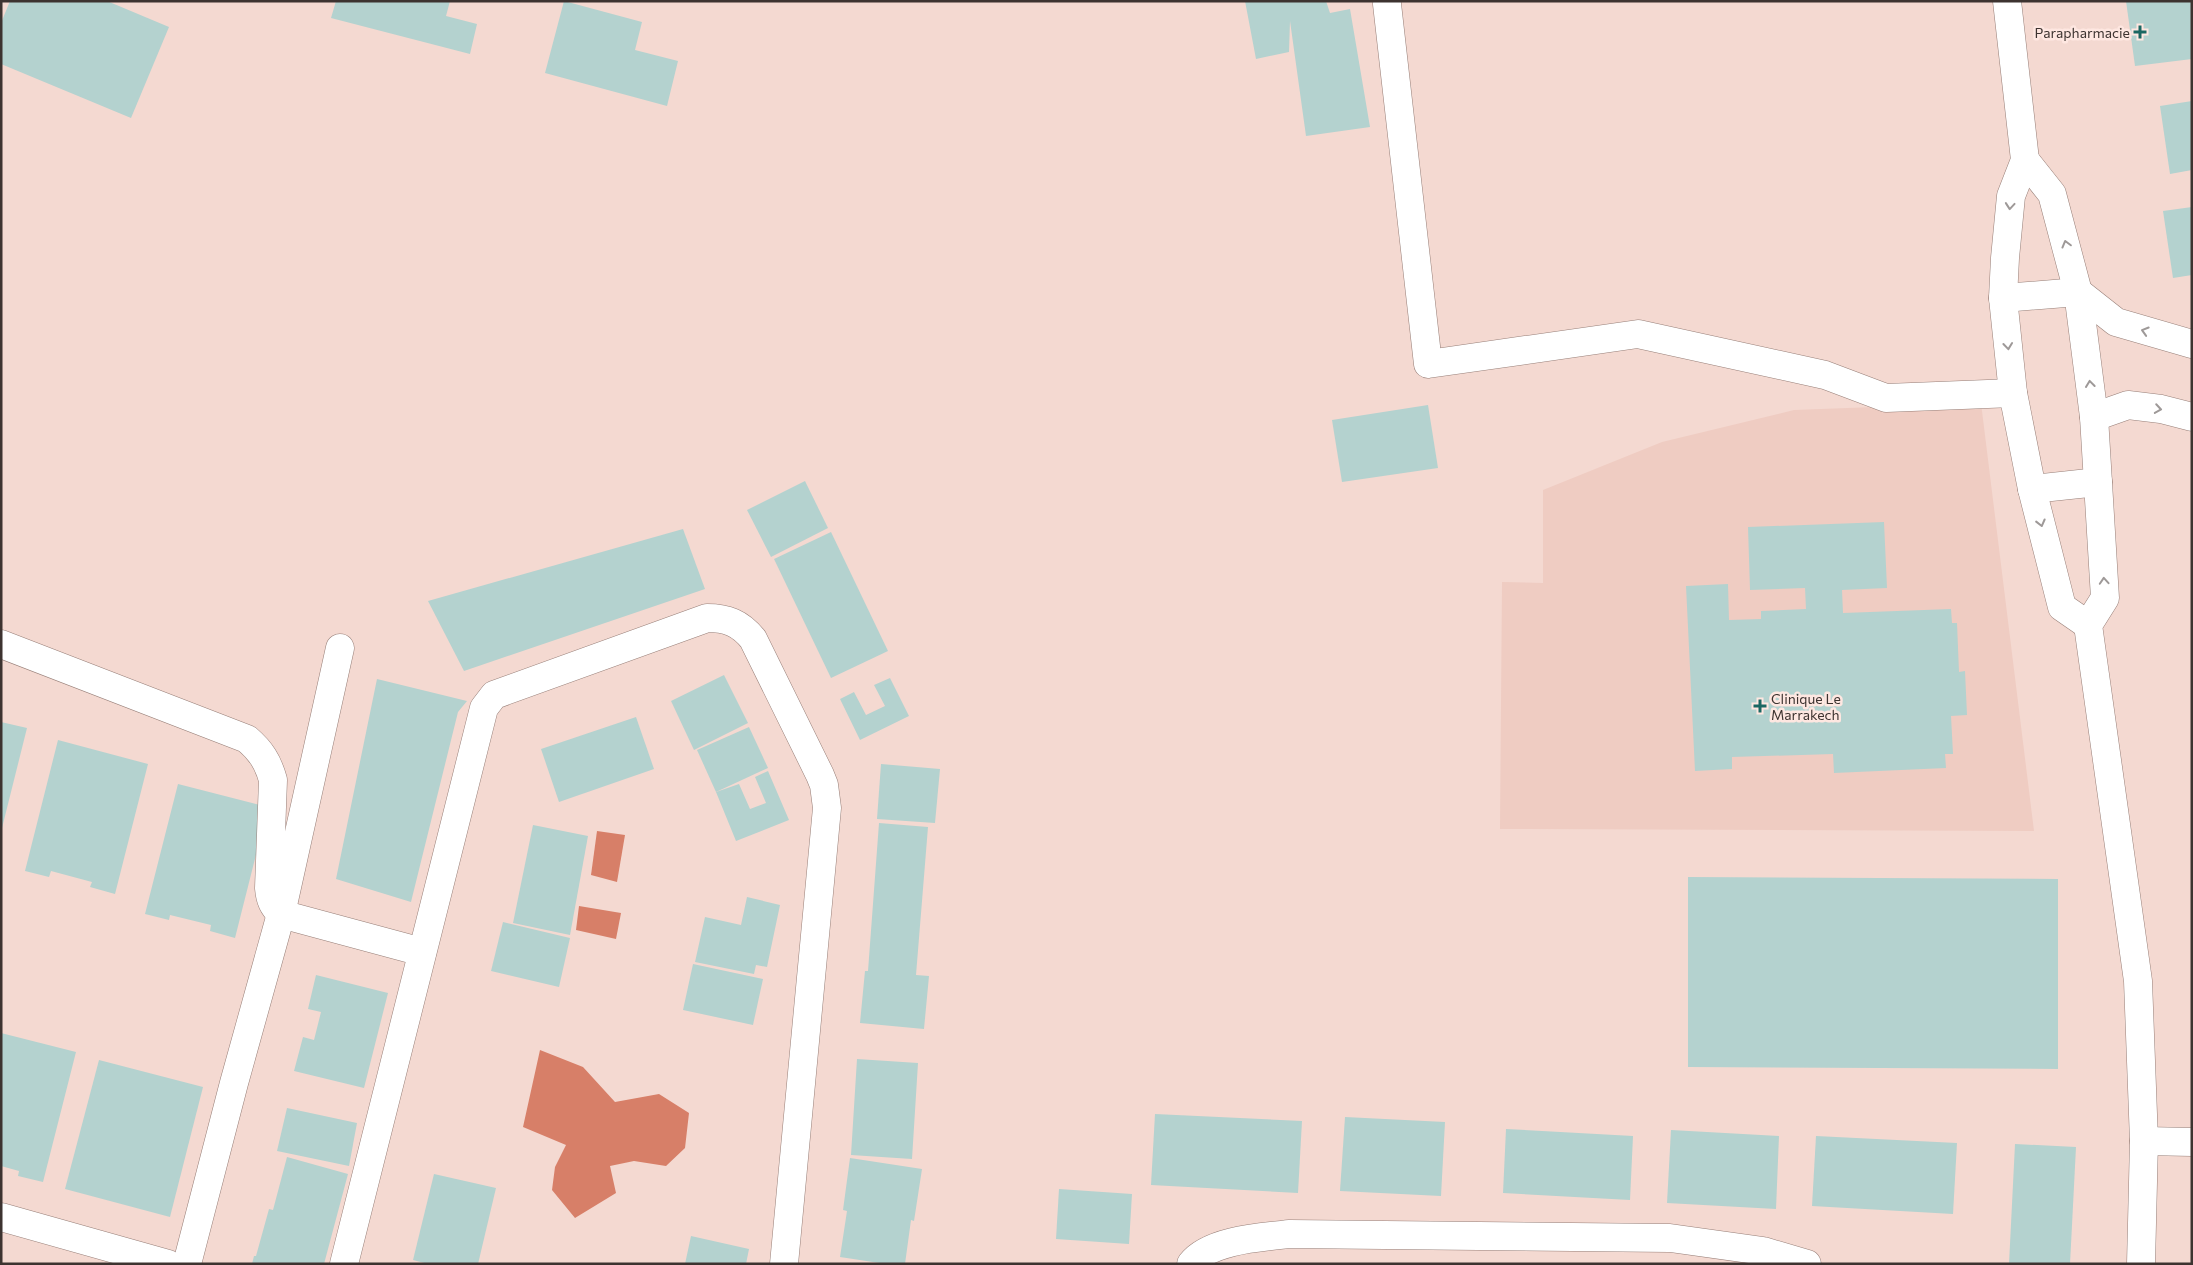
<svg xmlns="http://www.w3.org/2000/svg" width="2193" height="1265" font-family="Commissioner,sans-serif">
<rect width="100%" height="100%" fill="#f4d9d1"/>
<!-- built -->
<polygon fill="#efccc2" points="1981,403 2034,831 1500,829 1502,582 1543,583 1543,490 1662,442 1794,410"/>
<!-- water -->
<g fill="#d77f68">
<polygon points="597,831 625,835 617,882 591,875"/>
<polygon points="579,906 621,913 616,939 576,930"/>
<polygon points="540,1050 583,1067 615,1102 659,1094 689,1113 685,1148 666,1166 634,1161 610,1166 616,1193 575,1218 552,1190 555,1167 566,1145 523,1127"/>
</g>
<!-- building -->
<g fill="#b4d2cf">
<polygon points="10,1 107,1 169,27 131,118 1,64 1,23"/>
<polygon points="336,1 450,1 446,16 477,24 470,54 331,18"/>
<polygon points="564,1 642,22 635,50 678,61 667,106 545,73"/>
<polygon points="1245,1 1326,1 1330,13 1350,9 1370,127 1306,136 1290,21 1289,52 1256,59"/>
<polygon points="2126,1 2192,1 2192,59 2135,66"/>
<polygon points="2192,101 2192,170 2170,174 2160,106"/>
<polygon points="2192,207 2192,275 2173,278 2163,211"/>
<polygon points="1428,405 1438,468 1342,482 1332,420"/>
<polygon points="805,481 828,528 771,557 747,510"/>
<polygon points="1884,522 1887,588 1842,590 1843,613 1951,609 1952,623 1957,623 1959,672 1965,671 1967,715 1951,716 1953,754 1945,754 1946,768 1834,773 1833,754 1732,757 1732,769 1695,771 1686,586 1728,584 1729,620 1761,619 1761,611 1806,609 1805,588 1750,590 1748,527"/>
<polygon points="683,529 705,589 464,671 428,601"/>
<polygon points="831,532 888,651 831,678 774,559"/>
<polygon points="724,675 748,723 694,750 671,701"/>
<polygon points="890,678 909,716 860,740 840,699 854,692 866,715 885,706 874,685"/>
<polygon points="377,679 467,701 458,712 411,902 336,879"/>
<polygon points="636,717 654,769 559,802 541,749"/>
<polygon points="1,722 27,728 2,828 1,828"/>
<polygon points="749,727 768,768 716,792 697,750"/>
<polygon points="58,740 148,764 115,894 90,887 92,882 51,871 49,877 25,871"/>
<polygon points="881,764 940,769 935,823 877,819"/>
<polygon points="768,771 789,820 736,841 716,792 739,784 750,809 766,803 755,777"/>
<polygon points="178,784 268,807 235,938 210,931 211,925 170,915 169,920 145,914"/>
<polygon points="879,823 928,827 916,975 929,976 924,1029 860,1023 865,971 868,971"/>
<polygon points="533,825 588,836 570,935 513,923"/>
<polygon points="1688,877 2058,879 2058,1069 1688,1067"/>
<polygon points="747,897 780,905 767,967 756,965 754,974 695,962 705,917 741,925"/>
<polygon points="503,922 570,938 559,987 491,971"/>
<polygon points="693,964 763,979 753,1025 683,1010"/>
<polygon points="316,975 388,993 364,1088 294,1071 303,1037 314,1040 321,1012 308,1009"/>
<polygon points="1,1033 76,1052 43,1182 18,1176 19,1171 1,1166"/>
<polygon points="857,1059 918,1063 912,1159 851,1155"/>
<polygon points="99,1060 203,1087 170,1217 65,1189"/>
<polygon points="287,1108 357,1123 349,1166 277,1151"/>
<polygon points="1155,1114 1302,1121 1298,1193 1151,1185"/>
<polygon points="1345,1117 1445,1122 1441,1196 1340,1191"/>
<polygon points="1506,1129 1633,1136 1630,1200 1503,1193"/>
<polygon points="1671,1130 1779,1136 1776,1209 1667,1203"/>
<polygon points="1816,1136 1957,1143 1953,1214 1812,1206"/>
<polygon points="2015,1144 2076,1147 2070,1264 2009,1264"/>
<polygon points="287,1157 348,1174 324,1264 252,1264 254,1256 256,1256 269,1209 273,1210"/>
<polygon points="850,1158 922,1169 914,1221 911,1220 905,1264 886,1264 840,1257 847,1211 843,1210"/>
<polygon points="434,1174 496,1188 478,1264 428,1264 413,1260"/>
<polygon points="1059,1189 1132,1194 1129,1244 1056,1239"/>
<polygon points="691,1236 749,1249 746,1264 685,1264"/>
</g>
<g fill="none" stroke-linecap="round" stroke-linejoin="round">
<defs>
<g id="minor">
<polyline points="2007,1 2025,160 2011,196 2005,258 2003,298 2013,393 2032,489 2062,607 2088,625"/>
<polyline points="1387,4 1428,364 1638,334 1825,375 1886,398 2013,393"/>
<polyline points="2025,160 2052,194 2078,292 2094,417 2105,598 2088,625 2138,981 2144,1141 2141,1264"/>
<polyline points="2003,298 2078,292 2116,322 2192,344"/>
<polyline points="2094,417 2128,405 2161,409 2192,417"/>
<polyline points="2032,489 2098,482"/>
<path d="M1 644 247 739C261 751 268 762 273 780L269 888C270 900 273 906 281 914L422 952"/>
<polyline points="2144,1141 2192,1142"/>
<polyline points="1,1217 168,1264"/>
<polyline points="187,1264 234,1083 281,914 340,648"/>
<path d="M344 1264 484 708 494 695 707 618C727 618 740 623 753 639L820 775 824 785 827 808 784 1264"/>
<path d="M1191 1264C1209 1240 1262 1237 1290 1234L1670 1238 1763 1251 1807 1264"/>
</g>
</defs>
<!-- minor casing -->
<use href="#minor" stroke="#977f78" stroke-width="29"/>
<!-- minor -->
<use href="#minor" stroke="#fff" stroke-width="28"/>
</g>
<!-- one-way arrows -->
<defs><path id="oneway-chevron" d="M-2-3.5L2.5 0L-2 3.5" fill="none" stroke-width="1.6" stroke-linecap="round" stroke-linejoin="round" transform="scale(1.25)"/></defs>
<g stroke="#9e9998">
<use href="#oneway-chevron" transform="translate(2010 206) rotate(95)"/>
<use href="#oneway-chevron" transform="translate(2066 244) rotate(-105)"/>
<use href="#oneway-chevron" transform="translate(2145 331) rotate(-163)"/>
<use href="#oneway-chevron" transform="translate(2008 346) rotate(84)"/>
<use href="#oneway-chevron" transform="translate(2090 384) rotate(-97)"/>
<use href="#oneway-chevron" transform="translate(2158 409) rotate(9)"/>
<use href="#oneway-chevron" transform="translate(2041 523) rotate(76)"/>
<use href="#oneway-chevron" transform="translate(2104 581) rotate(-94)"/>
</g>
<!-- markers -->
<g fill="#1b6762" stroke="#fee7e1" stroke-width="2">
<path d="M2137.5 24.5h5v5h5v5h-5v5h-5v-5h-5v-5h5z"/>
<path d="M1757.5 698.5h5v5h5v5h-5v5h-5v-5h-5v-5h5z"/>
</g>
<g text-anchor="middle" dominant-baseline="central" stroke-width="5" stroke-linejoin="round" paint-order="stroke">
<!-- poi labels -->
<g font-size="14" fill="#3d3330" stroke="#fee7e1" text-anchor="end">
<text x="2130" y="32">Parapharmacie</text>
<text x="1771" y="698" text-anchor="start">Clinique Le<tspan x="1771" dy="16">Marrakech</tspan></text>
</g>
</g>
<!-- border -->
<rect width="2193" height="1265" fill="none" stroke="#3d3330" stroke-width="5"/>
</svg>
